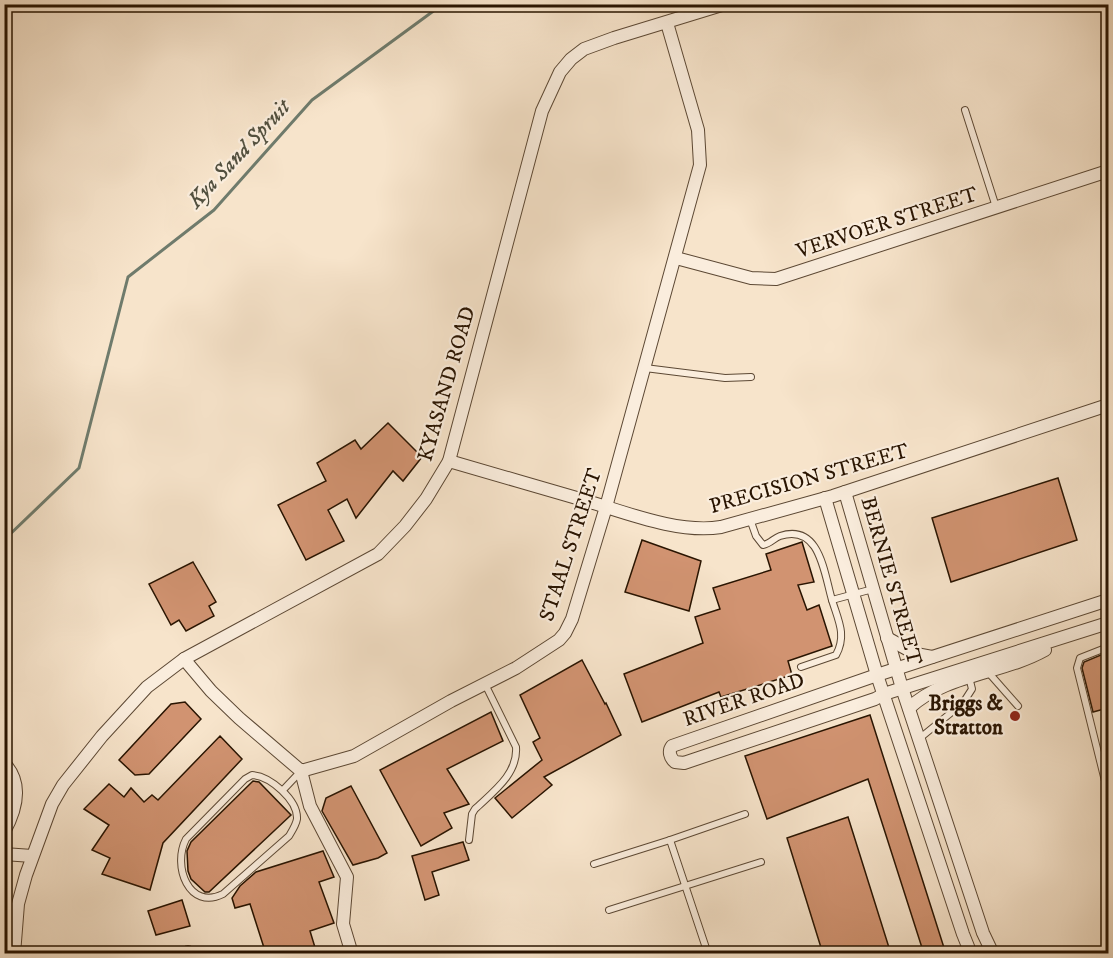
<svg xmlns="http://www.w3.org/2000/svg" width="1113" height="958" font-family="'IM FELL DW Pica',serif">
<rect width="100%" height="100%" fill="#f7e4cb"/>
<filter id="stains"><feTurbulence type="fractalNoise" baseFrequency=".00333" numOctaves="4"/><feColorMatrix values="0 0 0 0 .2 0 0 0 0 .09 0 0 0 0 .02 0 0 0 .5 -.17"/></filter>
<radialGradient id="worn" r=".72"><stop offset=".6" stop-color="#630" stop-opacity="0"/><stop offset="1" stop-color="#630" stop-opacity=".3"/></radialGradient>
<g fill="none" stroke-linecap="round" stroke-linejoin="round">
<!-- stream -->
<polyline stroke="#6f7b6c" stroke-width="3" points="4,540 79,468 128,277 214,210 312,100 443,4"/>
</g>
<!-- building -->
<g fill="#d19371" stroke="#291401" stroke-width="1.5">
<polygon points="388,423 422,457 403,481 393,471 356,518 347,499 328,510 344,541 306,560 278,505 326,481 317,463 355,440 361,449"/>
<polygon points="1058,478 1077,540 951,582 932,518"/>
<polygon points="642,540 701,561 689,611 625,592"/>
<polygon points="802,542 814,582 798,585 807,610 819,605 832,646 788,661 792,675 721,697 719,692 642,722 624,674 703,643 695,617 720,609 713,588 771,570 766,554"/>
<polygon points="193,562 216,602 209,606 214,616 186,631 179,620 171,625 149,584"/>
<polygon points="1108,652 1108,708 1093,712 1082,668 1084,662"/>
<polygon points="582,660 605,704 606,703 621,735 544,777 552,785 512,818 495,798 542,760 533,742 540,738 520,695"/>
<polygon points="185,702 201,719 149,774 135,775 119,760 171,704"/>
<polygon points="491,712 503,741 447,769 469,804 444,813 452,828 421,846 380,770"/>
<polygon points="870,715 946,954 924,954 868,779 767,819 745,756"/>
<polygon points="220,736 242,759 163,843 150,890 102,874 110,858 92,850 109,825 84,809 109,784 124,797 131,788 144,802 152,795 158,800"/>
<polygon points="253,781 259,782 291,815 209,892 205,892 191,879 188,871 187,851 191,842"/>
<polygon points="351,786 387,853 378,858 353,865 322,811 326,798"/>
<polygon points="848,817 891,954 823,954 787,838"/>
<polygon points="463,842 469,860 432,872 439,895 425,900 412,856"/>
<polygon points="323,851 334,877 319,882 334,923 310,931 317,954 266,954 250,904 235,908 232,898 240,886 256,872"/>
<polygon points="182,900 190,926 156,935 148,911"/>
</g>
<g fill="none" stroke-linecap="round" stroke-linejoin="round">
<defs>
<g id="service">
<polyline points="965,110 996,207"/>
<polyline points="645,368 725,378 751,377"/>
<path d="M750 519 756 536 763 545C770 544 774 538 780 536 820 523 824 573 832 600"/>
<polyline points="1108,647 1080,658 1077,668 1108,793"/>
<path d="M801 667 836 655C847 635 838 620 832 600L873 589"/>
<polyline points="988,672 1018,706"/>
<polyline points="920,738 963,703 972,689 969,677"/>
<path d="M252 775C270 776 298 800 297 819 296 825 292 831 289 836L223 894C189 911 172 866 186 839L245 779Z"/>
<polyline points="283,790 301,771"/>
<path d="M469 840 472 814 475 809C493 792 518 774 516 747L485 684"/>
<polyline points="670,840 745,814"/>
<polyline points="594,864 670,840 708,954"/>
<polyline points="609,910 761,862"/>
</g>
<g id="minor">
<polyline points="676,258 751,278 776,279 1108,171"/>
<path d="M449 461C495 474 541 488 587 501 627 513 680 534 721 527L833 496 1108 405"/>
<polyline points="845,492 902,688 983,933 993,954"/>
<polyline points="825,498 877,675 963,934 971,954"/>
<path d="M1108 600 877 675 672 746C668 751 670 758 675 762L684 763 875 699 884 694 1108 623"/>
<polyline points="887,638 916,654 932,657"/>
<polyline points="184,659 211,691 239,718 301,771 354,756 451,701 516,668 559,640 565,633 572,619 606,507 700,165 698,130 667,23"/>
<path d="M909 708C946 674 1002 674 1045 650"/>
<path d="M4 763C24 784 16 810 4 832"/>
<polyline points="301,771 310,806 347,877 343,924 352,954"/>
<polyline points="4,854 32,856"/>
<polyline points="14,954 18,904 26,875 52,804 63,785 102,736 147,687 184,659 378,554 405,526 426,499 449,461 542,111 560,72 571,59 584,49 614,38 725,4"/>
<polyline points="188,954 188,952"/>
</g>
</defs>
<!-- service casing -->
<use href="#service" stroke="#5c4834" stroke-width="8"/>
<!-- minor casing -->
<use href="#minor" stroke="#5c4834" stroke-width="14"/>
<!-- service -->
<use href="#service" stroke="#faeddd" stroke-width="6"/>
<!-- minor -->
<use href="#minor" stroke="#faeddd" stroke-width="12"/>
</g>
<!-- markers -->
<circle fill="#8f2418" stroke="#faeddd" stroke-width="2" cx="1015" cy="716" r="6"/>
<g text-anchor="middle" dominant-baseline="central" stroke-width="4.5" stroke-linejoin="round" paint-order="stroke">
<!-- street labels -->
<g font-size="21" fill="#291401" stroke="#faeddd">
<text transform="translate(887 223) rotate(-18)">VERVOER STREET</text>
<text transform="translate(447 384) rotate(-74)">KYASAND ROAD</text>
<text transform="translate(809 479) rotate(-16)">PRECISION STREET</text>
<text transform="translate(571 545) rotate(-72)">STAAL STREET</text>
<text transform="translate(891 581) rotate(74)">BERNIE STREET</text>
<text transform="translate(744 700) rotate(-19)">RIVER ROAD</text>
</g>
<!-- poi labels -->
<g font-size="21" font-weight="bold" fill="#291401" stroke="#faeddd" text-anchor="end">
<text x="1003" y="704">Briggs &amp;<tspan x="1003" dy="24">Stratton</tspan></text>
</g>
<!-- water labels -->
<g font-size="22" font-style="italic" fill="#52503f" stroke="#faeddd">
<text transform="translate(239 154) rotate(-47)">Kya Sand Spruit</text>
</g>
</g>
<!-- margin -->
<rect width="1113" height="958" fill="none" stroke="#f7e4cb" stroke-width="24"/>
<rect x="6" y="6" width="1101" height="946" fill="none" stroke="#291401" stroke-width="3"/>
<rect x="12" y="12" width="1089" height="934" fill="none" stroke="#291401" stroke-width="1.5"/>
<rect width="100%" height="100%" filter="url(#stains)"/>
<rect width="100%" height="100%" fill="url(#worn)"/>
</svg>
